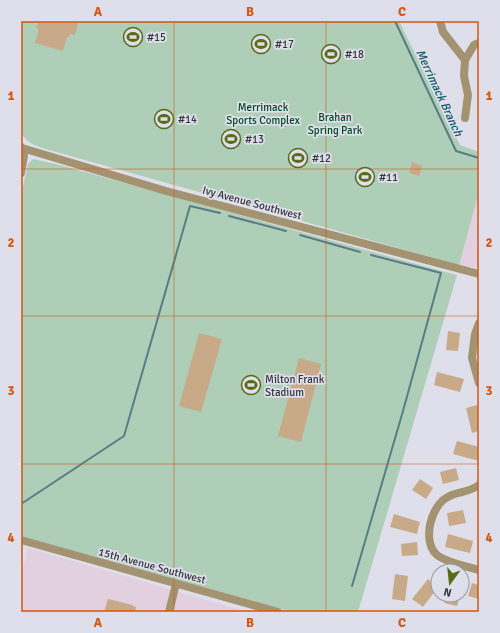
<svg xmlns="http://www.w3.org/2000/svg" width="500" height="633" font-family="Signika,sans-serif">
<rect width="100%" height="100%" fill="#dedfea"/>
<!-- commercial -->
<g fill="#e2d0e0">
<polygon points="479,192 479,268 459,265"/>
<polygon points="28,548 248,612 21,612 21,575"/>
</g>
<!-- green -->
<g fill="#aeceb7">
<path d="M21 21H399L460 145 479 152V192L459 265 42 148C33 145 26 141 21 133Z"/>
<polygon points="33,159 60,165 365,250 457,275 358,612 292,612 21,536 21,195 28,164"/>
</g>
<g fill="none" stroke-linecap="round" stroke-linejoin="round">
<!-- stream -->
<g stroke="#597d87" stroke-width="2">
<polyline points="395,21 456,151 479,158"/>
<polyline points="229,216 286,231"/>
<polyline points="300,235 360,252"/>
<polyline points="21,504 124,436 190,206 220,213"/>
<polyline points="352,586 403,411 441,273 371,255"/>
</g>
</g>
<!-- building -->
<g fill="#c8aa89">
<polygon points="39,21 71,21 78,23 75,35 70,34 69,37 67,37 63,51 35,43 39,29 36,28"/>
<polygon points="412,162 422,166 419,176 409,173"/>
<polygon points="448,331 460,333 458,351 446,350"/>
<polygon points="199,333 222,339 201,412 179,406"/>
<polygon points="299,358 321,364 301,442 278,436"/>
<polygon points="437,372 464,379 460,392 434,385"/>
<polygon points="477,405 479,412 479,431 472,433 466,408"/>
<polygon points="457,441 479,447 479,461 453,454"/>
<polygon points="456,468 459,480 443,484 440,472"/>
<polygon points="420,479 433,488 426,499 412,490"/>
<polygon points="463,510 466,523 449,526 447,513"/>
<polygon points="394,514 420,522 417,534 390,527"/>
<polygon points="448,534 473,541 470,553 445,547"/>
<polygon points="417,542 418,555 402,556 401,544"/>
<polygon points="395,574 408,576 405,601 392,599"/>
<polygon points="428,579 438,587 423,607 412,599"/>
<polygon points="472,583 479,585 479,599 468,596"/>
<polygon points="447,595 460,595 457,606 444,603"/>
<polygon points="108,599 133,605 133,606 136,607 135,612 104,612"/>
</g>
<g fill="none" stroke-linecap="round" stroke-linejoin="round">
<!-- minor -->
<g stroke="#a49370" stroke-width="8">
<polyline points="440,21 443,32 465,60"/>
<polyline points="465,118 468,95 464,76 465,60 474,45 479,43"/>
<polyline points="21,147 24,155 21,173"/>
<polyline points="22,148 166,191 479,274"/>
<polyline points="479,323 475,334 472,358 479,383"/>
<path d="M479 485C469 493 458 491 448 497 431 505 422 540 436 554 442 561 469 567 479 570"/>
<polyline points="21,540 278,612"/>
<polyline points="169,612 176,584"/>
</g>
</g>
<!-- grid -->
<path fill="none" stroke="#d65611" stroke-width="1" stroke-opacity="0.55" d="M174 21V612M326 21V612M21 169H479M21 316H479M21 464H479"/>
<!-- icons -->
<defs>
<symbol id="stadium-ring" viewBox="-11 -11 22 22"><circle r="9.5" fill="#dedfea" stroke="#586b17" stroke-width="1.5"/><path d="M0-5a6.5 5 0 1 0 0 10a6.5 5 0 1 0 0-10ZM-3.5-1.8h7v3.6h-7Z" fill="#586b17"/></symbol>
</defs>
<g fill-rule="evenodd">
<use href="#stadium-ring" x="122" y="26" width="22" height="22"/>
<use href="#stadium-ring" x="250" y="33" width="22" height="22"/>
<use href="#stadium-ring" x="320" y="43" width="22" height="22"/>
<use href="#stadium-ring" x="153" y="108" width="22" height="22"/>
<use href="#stadium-ring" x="220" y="128" width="22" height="22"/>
<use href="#stadium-ring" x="287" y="147" width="22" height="22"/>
<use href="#stadium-ring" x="354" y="166" width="22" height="22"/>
<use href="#stadium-ring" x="240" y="374" width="22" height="22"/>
</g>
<g text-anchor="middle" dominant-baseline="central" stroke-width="3.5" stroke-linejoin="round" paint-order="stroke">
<!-- poi labels -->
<g font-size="11" fill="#35363a" stroke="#dedfea" text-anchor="start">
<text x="147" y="37">#15</text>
<text x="275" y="44">#17</text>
<text x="345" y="54">#18</text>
<text x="178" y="119">#14</text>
<text x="245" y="139">#13</text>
<text x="312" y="158">#12</text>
<text x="379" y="177">#11</text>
<text x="265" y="379">Milton Frank<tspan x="265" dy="13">Stadium</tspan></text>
</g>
<!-- park labels -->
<g font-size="11" fill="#044724" stroke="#dedfea">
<text x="263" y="107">Merrimack<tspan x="263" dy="13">Sports Complex</tspan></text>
<text x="335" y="117">Brahan<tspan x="335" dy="13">Spring Park</tspan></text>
</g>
<!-- street labels -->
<g font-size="11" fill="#35363a" stroke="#dedfea">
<text transform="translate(252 203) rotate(15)">Ivy Avenue Southwest</text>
<text transform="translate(152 566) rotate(15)">15th Avenue Southwest</text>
</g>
<!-- water labels -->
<g font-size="12" font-style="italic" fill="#0e5765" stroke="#dedfea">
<text transform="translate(439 93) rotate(65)">Merrimack Branch</text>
</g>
</g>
<!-- border -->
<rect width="500" height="633" fill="none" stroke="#dedfea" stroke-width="44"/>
<!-- north arrow -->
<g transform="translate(450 583) rotate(195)"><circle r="19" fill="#dedfea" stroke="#9a9ba4"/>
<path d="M0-3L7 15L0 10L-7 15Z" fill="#586b17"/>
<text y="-6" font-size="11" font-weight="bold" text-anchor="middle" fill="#35363a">N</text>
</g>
<rect x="22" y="22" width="456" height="589" fill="none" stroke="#d65611" stroke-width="1.5"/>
<g font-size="13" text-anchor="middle" font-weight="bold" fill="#d65611">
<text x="98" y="16">A</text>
<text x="250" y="16">B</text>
<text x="402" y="16">C</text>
<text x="11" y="100">1</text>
<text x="489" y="100">1</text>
<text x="11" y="247">2</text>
<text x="489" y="247">2</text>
<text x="11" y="395">3</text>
<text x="489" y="395">3</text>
<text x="11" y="542">4</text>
<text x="489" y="542">4</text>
<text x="98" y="627">A</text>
<text x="250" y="627">B</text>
<text x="402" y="627">C</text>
</g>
</svg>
